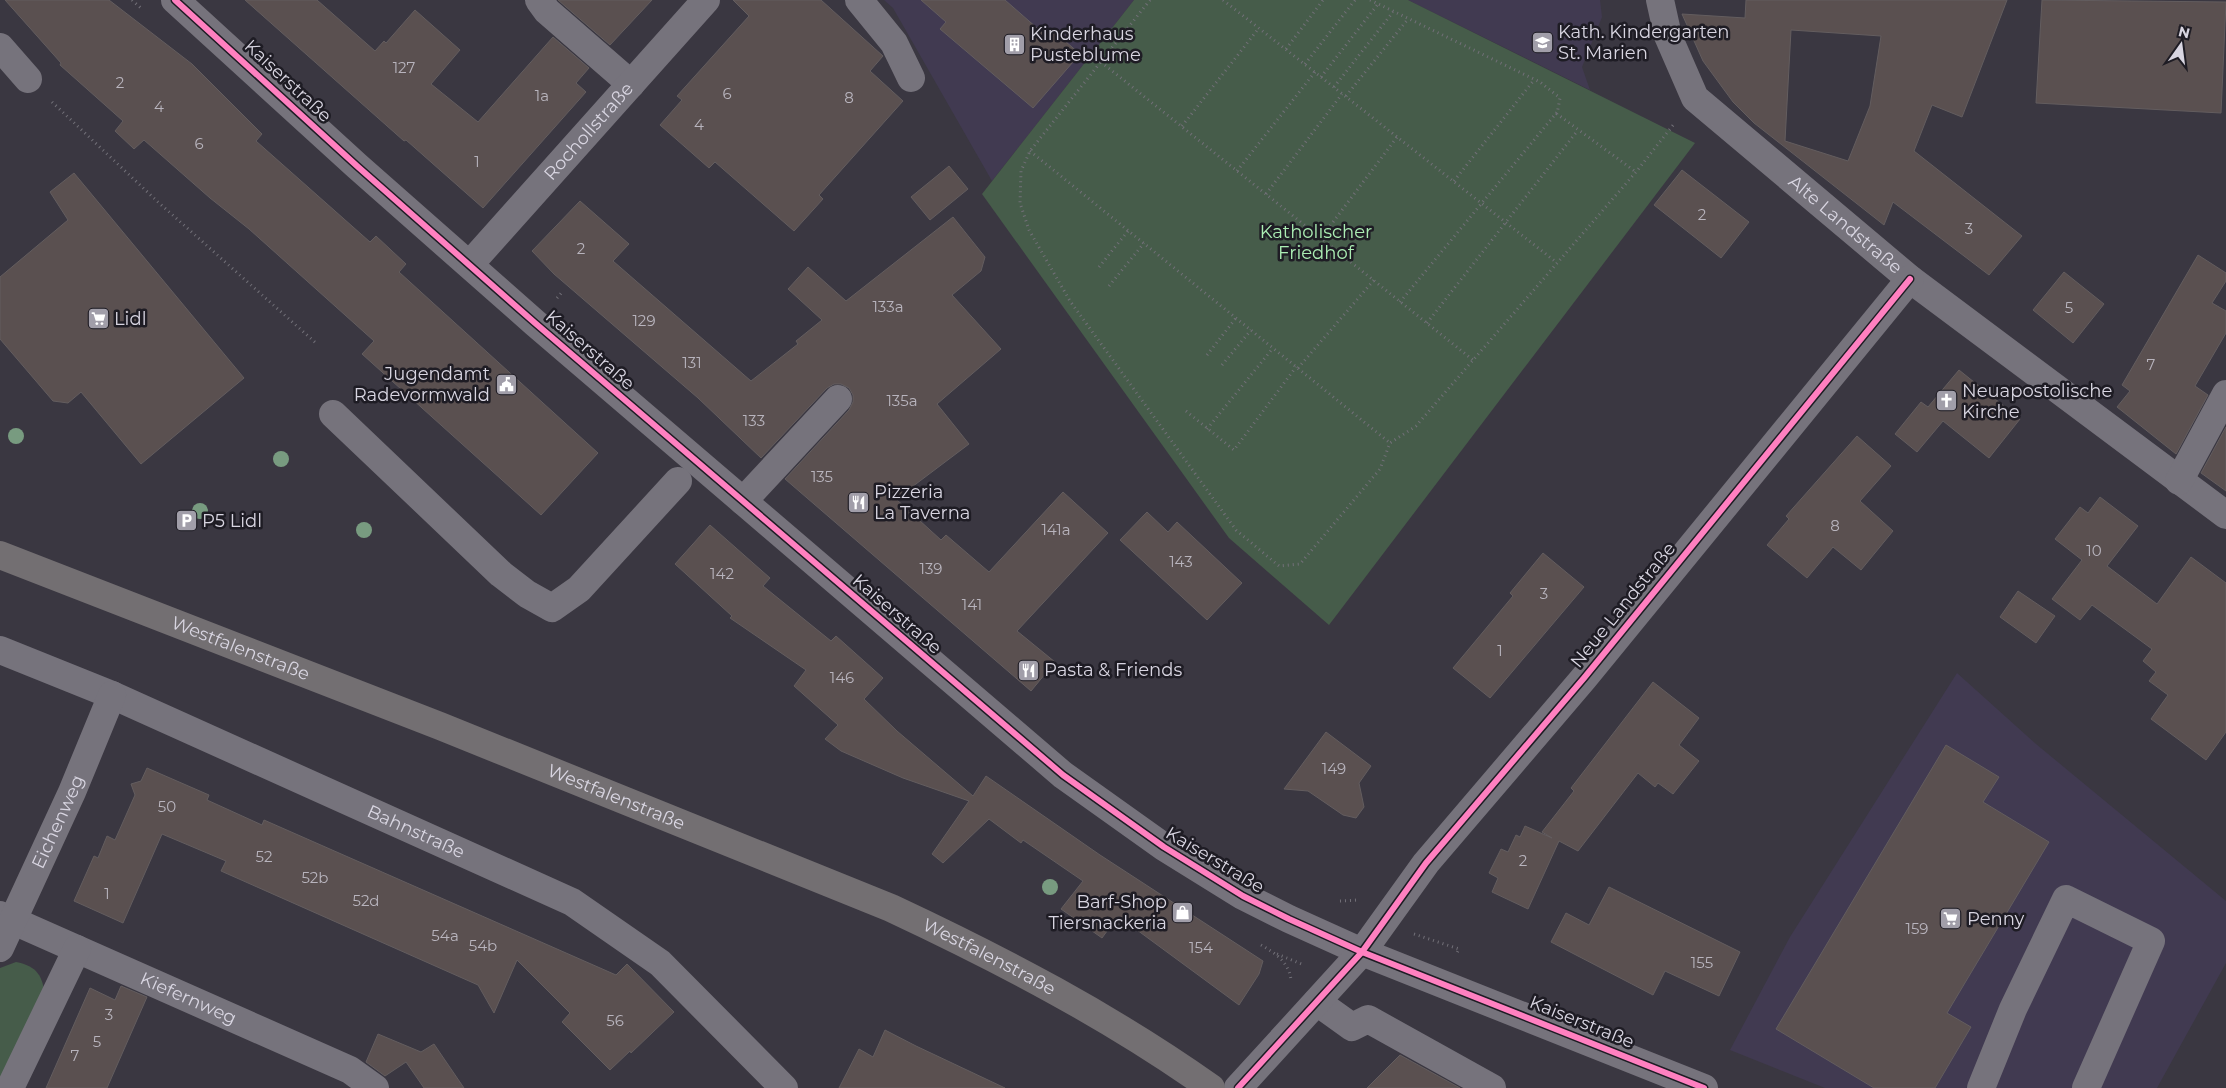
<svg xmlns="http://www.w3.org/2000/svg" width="2226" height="1088" font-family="Montserrat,sans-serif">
<rect width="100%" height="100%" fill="#3a3741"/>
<!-- built -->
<g fill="#413a51">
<polygon points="884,0 1134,0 992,181 893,8"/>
<polygon points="1408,0 1600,0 1602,17 1582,67 1590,90"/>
<polygon points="1957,673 2036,744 2226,901 2226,963 2157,1088 1825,1088 1730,1050 1790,937"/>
</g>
<!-- green -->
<g fill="#465c4a">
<polygon points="1134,0 1408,0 1695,143 1329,625 1229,538 982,194"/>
<path d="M16 962C37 966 43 976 45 997L0 1088V968Z"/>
</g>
<!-- building -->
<g fill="#5a5050" stroke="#635d5f" fill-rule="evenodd">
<polygon points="5,0 109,0 192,64 262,134 256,141 370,242 376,236 406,264 399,272 598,453 541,515 362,354 374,341 249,229 210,198 144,140 134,149 115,131 123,121 60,65 61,63"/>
<polygon points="245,0 317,0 375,51 384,41 386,43 415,10 460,50 431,84 478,122 553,37 589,68 576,83 586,92 483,208 406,140 404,141"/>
<polygon points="558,0 652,0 610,45"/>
<polygon points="733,0 821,0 883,56 870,71 903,101 819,195 823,199 794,231 715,162 709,168 660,125 682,100 677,96 749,16"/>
<polygon points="921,0 1005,0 1045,35 1050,28 1080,54 1033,108 940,29 946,22"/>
<path d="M1746 0H2007L1962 117 1932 105 1914 151 2022 236 1989 275 1893 202 1884 225 1754 123 1733 102 1703 61 1682 14 1745 18ZM1791 30 1881 36 1870 106 1848 161 1785 141Z"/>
<polygon points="2042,0 2226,2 2221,113 2036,103"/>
<polygon points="949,166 968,189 930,220 911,197"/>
<polygon points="1682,170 1749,222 1721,258 1654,205"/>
<polygon points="74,173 244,378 141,464 81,392 68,403 53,401 0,339 0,277 68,220 50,192"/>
<polygon points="580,201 629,244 613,261 751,381 798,344 796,341 822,320 788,289 808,267 846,301 953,217 985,257 981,271 952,295 1001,349 937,404 969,444 896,499 941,540 946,535 989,572 1063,492 1108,533 1017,631 1055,662 1031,691 785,479 849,410 853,402 853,395 849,388 841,384 834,384 827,388 761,458 698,398 554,274 532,251"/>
<polygon points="2198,255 2226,273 2226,281 2212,303 2226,311 2226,333 2195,386 2208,395 2176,454 2117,407 2130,391 2122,385"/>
<polygon points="2064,272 2104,304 2073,343 2033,310"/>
<polygon points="1959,370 2020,419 1989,458 1943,421 1917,452 1895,434 1921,402 1928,407"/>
<polygon points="2226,427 2226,491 2201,473"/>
<polygon points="1857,436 1891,466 1860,501 1893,531 1861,570 1833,547 1807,578 1767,545 1789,519 1786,516"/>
<polygon points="2100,497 2138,526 2107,566 2157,604 2191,557 2226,583 2226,732 2206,760 2151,719 2168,695 2149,681 2156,672 2143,661 2152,649 2092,605 2080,620 2052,599 2082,560 2055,539 2080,507 2088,513"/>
<polygon points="1147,512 1168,532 1177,522 1242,583 1207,620 1120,540"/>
<polygon points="710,525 770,578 763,586 831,641 836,636 883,678 864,699 897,731 973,796 986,776 1100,855 1263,961 1259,974 1239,1005 1118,916 1102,938 1061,909 1083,881 1023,840 1021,843 989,819 943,863 932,854 969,801 903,778 841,751 825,739 838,725 794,686 806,670 730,618 732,616 675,564"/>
<polygon points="1543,553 1584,587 1490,698 1453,668 1513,596 1510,593"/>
<polygon points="2018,591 2055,616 2036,643 2000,617"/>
<polygon points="1653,682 1699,718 1679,745 1699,761 1673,794 1658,783 1655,787 1638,773 1578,851 1559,841 1528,909 1492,892 1498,878 1489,873 1501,849 1508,852 1516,835 1520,837 1525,826 1552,838 1542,832 1574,791 1571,788"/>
<polygon points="1326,732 1371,766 1359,783 1364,807 1356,818 1343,815 1308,791 1284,789"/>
<polygon points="1946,745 1999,777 1983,802 2049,842 1947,1013 1971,1027 1935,1088 1874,1088 1776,1029"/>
<polygon points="147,768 209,795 207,800 262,825 264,820 616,975 627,964 674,1012 631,1053 630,1051 610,1070 562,1022 570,1013 517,960 494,1013 478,985 221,871 226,861 162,834 123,923 74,901 94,856 98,858 107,836 115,840 135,795 131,784 141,781"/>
<polygon points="1609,887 1740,952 1719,996 1665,971 1653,995 1551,942 1566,913 1589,925"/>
<polygon points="121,986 147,997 107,1088 46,1088 90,988 115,1000"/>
<polygon points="885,1030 916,1046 1005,1088 839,1088 859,1049 873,1057"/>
<polygon points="378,1034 421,1052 434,1044 464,1088 424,1088 406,1062 385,1076 366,1062"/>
<polygon points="1400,1055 1460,1088 1367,1088"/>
</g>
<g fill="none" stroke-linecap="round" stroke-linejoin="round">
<!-- path -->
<g stroke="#727078" stroke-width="3" stroke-dasharray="1 4" stroke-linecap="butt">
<polyline points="132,0 143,10"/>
<polyline points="1150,0 1030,151 1021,171 1020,203 1029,230 1070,301 1236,530 1279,566 1300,564 1380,469 1390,443 1416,426 1636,172 1674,124"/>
<polyline points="1223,0 1556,262"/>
<polyline points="1370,0 1540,82 1560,98 1557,114 1636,172"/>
<polyline points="1286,49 1323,0"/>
<polyline points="1101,62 1473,360"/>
<polyline points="1305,64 1355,0"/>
<polyline points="1321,77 1378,4"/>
<polyline points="1334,87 1393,12"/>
<polyline points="1346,96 1408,19"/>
<polyline points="52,102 158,202 317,344"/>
<polyline points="1182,126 1259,28"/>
<polyline points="1030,151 1390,443"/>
<polyline points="1237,171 1315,72"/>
<polyline points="1454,181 1534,80"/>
<polyline points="1266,194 1342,94"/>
<polyline points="1321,238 1397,137"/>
<polyline points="1099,267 1128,231"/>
<polyline points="1109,286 1144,243"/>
<polyline points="557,298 563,291"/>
<polyline points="1400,302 1558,111"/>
<polyline points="1427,323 1578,130"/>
<polyline points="1207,355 1236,318"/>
<polyline points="1222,365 1251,330"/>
<polyline points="1298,368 1374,280"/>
<polyline points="1186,411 1234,450 1296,367"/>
<polyline points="1207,429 1273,348"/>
<polyline points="1340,901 1358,900"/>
<polyline points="1414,934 1459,949 1456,955"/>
<path d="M1261 945C1275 953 1289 962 1291 980"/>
<polyline points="1277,954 1304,965"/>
</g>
<!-- minor -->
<g stroke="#76737c" stroke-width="28">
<polyline points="175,0 357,166 535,323 1063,775 1164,847 1243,896 1289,919 1362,952 1704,1088"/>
<polyline points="539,0 547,11 631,84"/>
<polyline points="859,0 894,43 911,78"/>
<path id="s1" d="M1660 0 1668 36 1695 98 1910 279 2226 515"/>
<polyline points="0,47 28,79"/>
<path id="s2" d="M470 264 706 0"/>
<polyline points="333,414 501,574 527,594 552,608 579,589 678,481"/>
<polyline points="2179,481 2226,394"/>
<polyline points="743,501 838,399"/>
<path id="s3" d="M0 650 112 695 572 902 660 963 784 1088"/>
<path id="s4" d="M0 915 350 1070 375 1088"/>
<path id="s5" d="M0 948 72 792 112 695"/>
<polyline points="1317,1002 1352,1027 1368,1019 1492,1088"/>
<polyline points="10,1088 77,949"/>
<polyline points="1238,1088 1362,952 1426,863 1584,678 1910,279"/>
<polyline points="1981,1088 2013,1009 2066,899 2151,941 2086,1088"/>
</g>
<!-- major -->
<path stroke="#736f72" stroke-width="28" id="s6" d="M0 555 440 726 891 908C1002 960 1111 1017 1211 1088"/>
<defs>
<g id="cycleway">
<polyline points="175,0 357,166 535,323 1063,775 1164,847 1243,896 1289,919 1362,952 1704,1088"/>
<polyline points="1238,1088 1362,952 1426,863 1584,678 1910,279"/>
</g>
</defs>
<!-- cycleway casing -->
<use href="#cycleway" stroke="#1e1c24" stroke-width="9"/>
<!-- cycleway -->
<use href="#cycleway" stroke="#ff80c0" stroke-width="6"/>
</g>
<!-- trees -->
<g fill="#789b80">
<circle cx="16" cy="436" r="8"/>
<circle cx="281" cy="459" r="8"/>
<circle cx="200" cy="511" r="8"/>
<circle cx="364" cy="530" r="8"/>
<circle cx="1050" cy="887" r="8"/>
</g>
<!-- icons -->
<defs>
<symbol id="school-square" viewBox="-11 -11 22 22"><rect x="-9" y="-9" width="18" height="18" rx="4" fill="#a19ea9" stroke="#1e1c24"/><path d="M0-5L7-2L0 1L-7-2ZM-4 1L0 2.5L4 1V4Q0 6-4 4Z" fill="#fff"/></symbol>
<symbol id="building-square" viewBox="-11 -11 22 22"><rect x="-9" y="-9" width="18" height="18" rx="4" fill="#a19ea9" stroke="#1e1c24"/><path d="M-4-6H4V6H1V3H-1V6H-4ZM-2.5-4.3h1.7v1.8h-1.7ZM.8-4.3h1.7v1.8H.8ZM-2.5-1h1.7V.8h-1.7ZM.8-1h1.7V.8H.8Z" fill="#fff"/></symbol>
<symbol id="supermarket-square" viewBox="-11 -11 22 22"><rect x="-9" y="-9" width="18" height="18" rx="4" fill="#a19ea9" stroke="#1e1c24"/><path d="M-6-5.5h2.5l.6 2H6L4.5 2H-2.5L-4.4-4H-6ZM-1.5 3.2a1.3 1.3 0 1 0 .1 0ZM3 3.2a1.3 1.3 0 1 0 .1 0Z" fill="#fff"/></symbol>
<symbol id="civic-square" viewBox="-11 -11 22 22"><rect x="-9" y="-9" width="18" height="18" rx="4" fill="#a19ea9" stroke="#1e1c24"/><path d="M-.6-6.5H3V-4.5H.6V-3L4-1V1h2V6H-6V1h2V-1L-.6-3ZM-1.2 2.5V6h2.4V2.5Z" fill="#fff"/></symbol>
<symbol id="church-square" viewBox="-11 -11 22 22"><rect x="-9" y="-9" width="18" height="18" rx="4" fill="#a19ea9" stroke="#1e1c24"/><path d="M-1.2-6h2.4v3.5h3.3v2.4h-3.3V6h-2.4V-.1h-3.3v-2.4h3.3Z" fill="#fff"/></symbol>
<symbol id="restaurant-square" viewBox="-11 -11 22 22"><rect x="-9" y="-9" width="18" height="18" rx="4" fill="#a19ea9" stroke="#1e1c24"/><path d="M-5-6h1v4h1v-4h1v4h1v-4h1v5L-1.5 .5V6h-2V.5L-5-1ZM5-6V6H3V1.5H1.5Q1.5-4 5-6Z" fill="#fff"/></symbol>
<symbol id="parking-square" viewBox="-11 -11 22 22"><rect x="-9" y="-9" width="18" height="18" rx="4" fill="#a19ea9" stroke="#1e1c24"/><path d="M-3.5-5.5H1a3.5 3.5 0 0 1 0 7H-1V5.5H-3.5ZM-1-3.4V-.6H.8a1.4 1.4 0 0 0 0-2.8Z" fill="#fff"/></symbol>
<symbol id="shop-square" viewBox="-11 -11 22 22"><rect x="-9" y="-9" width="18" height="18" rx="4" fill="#a19ea9" stroke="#1e1c24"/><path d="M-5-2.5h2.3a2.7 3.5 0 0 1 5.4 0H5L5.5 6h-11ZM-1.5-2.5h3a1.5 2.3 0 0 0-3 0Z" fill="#fff"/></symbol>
</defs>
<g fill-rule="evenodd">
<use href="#school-square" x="1530" y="30" width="25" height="25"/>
<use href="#building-square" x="1002" y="32" width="25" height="25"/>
<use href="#supermarket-square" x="86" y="306" width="25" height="25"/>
<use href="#civic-square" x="494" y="372" width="25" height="25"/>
<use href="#church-square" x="1934" y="388" width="25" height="25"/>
<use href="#restaurant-square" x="846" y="490" width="25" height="25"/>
<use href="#parking-square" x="174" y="508" width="25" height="25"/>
<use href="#restaurant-square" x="1016" y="658" width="25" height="25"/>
<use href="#shop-square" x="1170" y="900" width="25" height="25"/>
<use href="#supermarket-square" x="1938" y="906" width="25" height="25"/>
</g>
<g text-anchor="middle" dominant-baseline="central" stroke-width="5" stroke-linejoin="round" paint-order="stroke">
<!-- number labels -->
<g font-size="15" fill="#b8b4bd">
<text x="404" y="67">127</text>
<text x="120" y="82">2</text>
<text x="727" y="93">6</text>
<text x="542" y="95">1a</text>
<text x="849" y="97">8</text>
<text x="159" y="106">4</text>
<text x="699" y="124">4</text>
<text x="199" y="143">6</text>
<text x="477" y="161">1</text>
<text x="1702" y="214">2</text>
<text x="1969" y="228">3</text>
<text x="581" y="248">2</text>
<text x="888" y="306">133a</text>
<text x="2069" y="307">5</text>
<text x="644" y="320">129</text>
<text x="692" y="362">131</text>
<text x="2151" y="364">7</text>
<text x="902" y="400">135a</text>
<text x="754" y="420">133</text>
<text x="822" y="476">135</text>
<text x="1835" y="525">8</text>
<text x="1056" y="529">141a</text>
<text x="2094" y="550">10</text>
<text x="1181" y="561">143</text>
<text x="931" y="568">139</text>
<text x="722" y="573">142</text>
<text x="1544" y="593">3</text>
<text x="972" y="604">141</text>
<text x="1500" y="650">1</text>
<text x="842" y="677">146</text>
<text x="1334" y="768">149</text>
<text x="167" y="806">50</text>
<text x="264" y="856">52</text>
<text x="1523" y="860">2</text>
<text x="315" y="877">52b</text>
<text x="107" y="893">1</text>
<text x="366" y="900">52d</text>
<text x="1917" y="928">159</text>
<text x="445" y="935">54a</text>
<text x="483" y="945">54b</text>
<text x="1201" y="947">154</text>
<text x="1702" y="962">155</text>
<text x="109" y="1014">3</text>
<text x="615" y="1020">56</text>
<text x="97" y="1041">5</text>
<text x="75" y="1055">7</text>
</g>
<!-- poi labels -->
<g font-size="18" fill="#d8d5e1" stroke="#1e1c24" text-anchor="start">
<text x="1558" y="32">Kath. Kindergarten<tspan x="1558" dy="21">St. Marien</tspan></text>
<text x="1030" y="34">Kinderhaus<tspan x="1030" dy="21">Pusteblume</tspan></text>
<text x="114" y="319">Lidl</text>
<text x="490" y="374" text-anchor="end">Jugendamt<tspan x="490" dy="21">Radevormwald</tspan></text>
<text x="1962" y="391">Neuapostolische<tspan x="1962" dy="21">Kirche</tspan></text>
<text x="874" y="492">Pizzeria<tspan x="874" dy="21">La Taverna</tspan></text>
<text x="202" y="521">P5 Lidl</text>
<text x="1044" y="670">Pasta &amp; Friends</text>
<text x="1167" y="902" text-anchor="end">Barf-Shop<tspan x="1167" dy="21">Tiersnackeria</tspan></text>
<text x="1967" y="919">Penny</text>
</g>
<!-- street labels -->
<g font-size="18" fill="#d8d5e1" stroke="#1e1c24">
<text transform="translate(288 81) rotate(43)">Kaiserstraße</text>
<text stroke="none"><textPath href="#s2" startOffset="178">Rochollstraße</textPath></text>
<text stroke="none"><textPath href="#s1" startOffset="301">Alte Landstraße</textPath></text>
<text transform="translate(590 350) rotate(41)">Kaiserstraße</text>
<text transform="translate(1623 605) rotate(-51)">Neue Landstraße</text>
<text transform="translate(897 614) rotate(41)">Kaiserstraße</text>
<text stroke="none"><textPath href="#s6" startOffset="258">Westfalenstraße</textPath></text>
<text stroke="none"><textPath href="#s6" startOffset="662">Westfalenstraße</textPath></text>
<text stroke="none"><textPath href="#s5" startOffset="139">Eichenweg</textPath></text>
<text stroke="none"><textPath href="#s3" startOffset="454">Bahnstraße</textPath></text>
<text transform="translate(1215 860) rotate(31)">Kaiserstraße</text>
<text stroke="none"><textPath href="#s6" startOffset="1068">Westfalenstraße</textPath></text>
<text stroke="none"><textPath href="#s4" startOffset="206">Kiefernweg</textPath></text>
<text transform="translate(1582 1022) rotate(22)">Kaiserstraße</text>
</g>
<!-- park labels -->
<g font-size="18" fill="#abedb3" stroke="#1e1c24">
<text x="1316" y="232">Katholischer<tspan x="1316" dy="21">Friedhof</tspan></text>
</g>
</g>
<!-- north arrow -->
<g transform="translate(2181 45) rotate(14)" stroke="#1e1c24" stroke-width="4" paint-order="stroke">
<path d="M0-4L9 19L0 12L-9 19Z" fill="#d8d5e1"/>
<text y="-8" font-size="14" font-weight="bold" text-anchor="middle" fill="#d8d5e1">N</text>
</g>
</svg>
